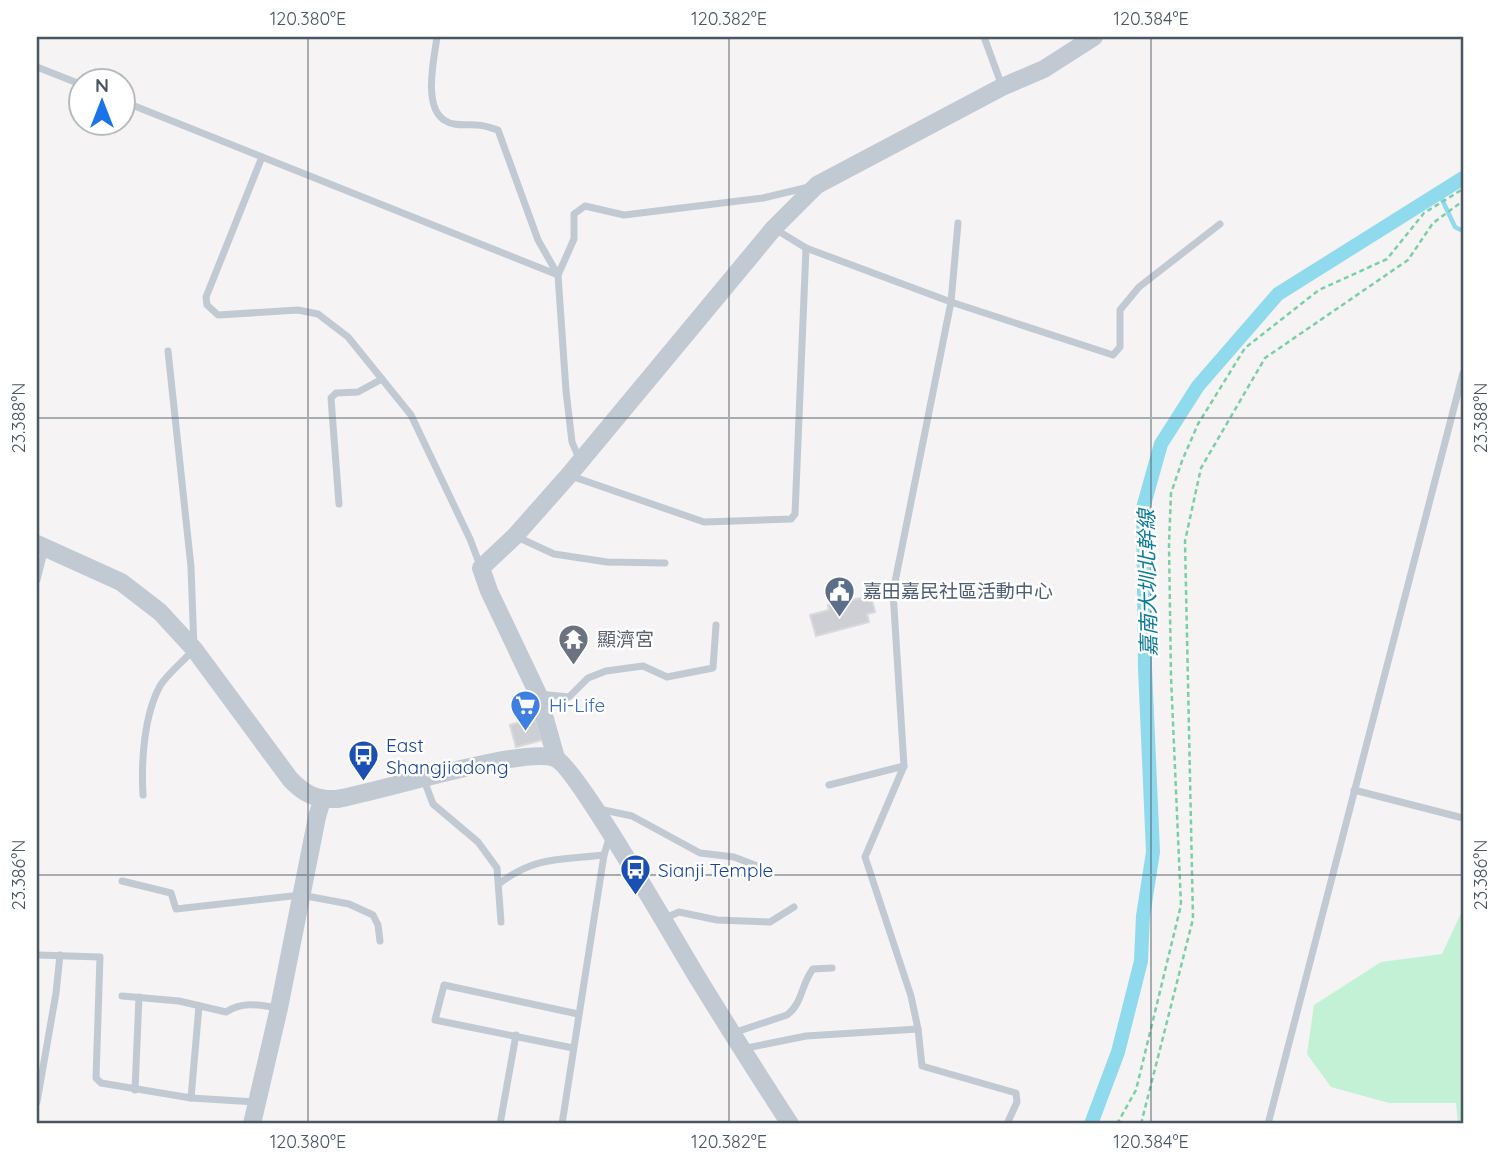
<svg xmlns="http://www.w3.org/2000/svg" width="1500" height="1161" font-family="Quicksand,'Noto Sans TC',sans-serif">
<rect width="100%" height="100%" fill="#f5f3f3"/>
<!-- green -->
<polygon fill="#c3f1d5" points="1463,909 1463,1124 1458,1124 1456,1103 1389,1103 1331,1087 1307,1054 1314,1005 1381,962 1442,954"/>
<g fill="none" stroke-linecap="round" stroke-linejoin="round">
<!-- stream -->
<polyline stroke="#90daee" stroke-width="4.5" points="1439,193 1455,227 1463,231"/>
<!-- canal -->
<polyline stroke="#90daee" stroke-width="14" points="1091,1124 1118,1052 1141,961 1143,916 1153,852 1145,668 1143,508 1161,444 1198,386 1278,294 1463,178"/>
</g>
<!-- building -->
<g fill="#cdcfd5" stroke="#d7d9de" stroke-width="2">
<polygon points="871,596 875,612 867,614 869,622 816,636 810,615 829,610 828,605"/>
<polygon points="536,718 542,740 516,747 510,725"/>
</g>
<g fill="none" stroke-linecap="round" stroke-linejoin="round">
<!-- path -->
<g stroke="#7ad0a6" stroke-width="2.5" stroke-dasharray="5 3.5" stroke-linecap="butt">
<polyline points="1117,1124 1136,1090 1181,905 1171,677 1169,544 1171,493 1182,461 1198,424 1245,348 1319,290 1387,259 1424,213 1463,189"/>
<polyline points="1141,1124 1193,919 1185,541 1201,468 1265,358 1408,260 1433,223 1463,201"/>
</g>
<!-- service -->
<g stroke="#c1cad2" stroke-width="7">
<path d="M437 37C434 59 423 106 444 120 454 127 466 124 477 125 484 125 491 128 498 130L538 240 558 275 566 391 572 442 580 461"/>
<polyline points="984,37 1002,86"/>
<polyline points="37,67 80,84"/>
<polyline points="122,101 558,275 574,239 574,214 585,206 624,215 763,198 809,187"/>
<polyline points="262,157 206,297 207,305 218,315 298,310 318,314 348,337 411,415 470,539 481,568"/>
<polyline points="958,223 951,302 893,592 904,766 865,857 911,996 918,1029 922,1066 1016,1093 1017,1102 1007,1124"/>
<polyline points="775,229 806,248 951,302 1113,355 1120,347 1120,310 1139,287 1220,224"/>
<polyline points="571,476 704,522 791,519 795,514 806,248"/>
<polyline points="339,504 331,398 336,393 358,392 382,379"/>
<polyline points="515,536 554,554 607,562 665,563"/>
<polyline points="37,580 45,548"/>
<polyline points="539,694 569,697 588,678 606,671 643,666 667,677 713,668 716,625"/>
<polyline points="424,780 433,804 478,842 497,868 501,922"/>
<polyline points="829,785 904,766"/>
<polyline points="1354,790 1463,818"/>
<path d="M143 795C141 762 144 715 160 686 167 674 185 660 194 649L191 567 168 351"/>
<polyline points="599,809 632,816 700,853 734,857 760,867"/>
<polyline points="122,881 171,893 176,909 301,895 349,904 373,915 378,925 380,941"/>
<path d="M500 883C536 856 561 860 604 855"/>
<polyline points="663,919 679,912 717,920 770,922 794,907"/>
<polyline points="37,955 100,957 96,1078 101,1083 191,1098 256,1102"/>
<path d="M122 996 179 1001 226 1012C243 1001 259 1005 278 1008"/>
<path d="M733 1033 787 1015C803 1003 801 984 813 969L832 968"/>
<polyline points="573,1048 435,1020 444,985 578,1014"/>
<polyline points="742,1049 806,1036 918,1029"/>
<polyline points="135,1090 139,997"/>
<polyline points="191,1098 199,1006"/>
<polyline points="37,1102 56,993 60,955"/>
<polyline points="500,1124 516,1035"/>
<polyline points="562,1124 604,855 610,835"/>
<polyline points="1268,1124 1463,373"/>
</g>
<!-- tertiary -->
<g stroke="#c1cad2" stroke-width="18">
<path d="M37 544 121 582 160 612 194 649 290 779C304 794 316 800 337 799 379 792 524 746 555 758 577 767 679 948 699 980 729 1029 759 1076 790 1124"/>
<polyline points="556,758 538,694 489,591 481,568 515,536 569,475 774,228 817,185 1002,87 1044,69 1094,37"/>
<polyline points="252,1124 279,1008 317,817 322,800"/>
</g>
</g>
<!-- ticks -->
<path fill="none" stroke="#4a5661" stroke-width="2" stroke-opacity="0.45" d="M308 37V1124M729 37V1124M1151 37V1124M37 418H1463M37 875H1463"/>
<!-- icons -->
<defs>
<symbol id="civic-pin" viewBox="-11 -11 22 30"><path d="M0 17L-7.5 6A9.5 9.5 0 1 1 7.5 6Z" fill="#5c6f8a" stroke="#fff"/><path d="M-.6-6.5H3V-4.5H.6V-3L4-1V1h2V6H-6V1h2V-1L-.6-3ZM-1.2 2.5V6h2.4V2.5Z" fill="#fff"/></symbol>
<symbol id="temple-pin" viewBox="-11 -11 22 30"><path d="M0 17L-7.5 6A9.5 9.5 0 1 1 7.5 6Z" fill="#6b7280" stroke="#fff"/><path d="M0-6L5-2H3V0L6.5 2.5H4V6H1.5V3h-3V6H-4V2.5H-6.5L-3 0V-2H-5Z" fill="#fff"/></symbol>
<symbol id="supermarket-pin" viewBox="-11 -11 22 30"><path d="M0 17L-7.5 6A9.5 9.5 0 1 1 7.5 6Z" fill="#3f7fe0" stroke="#fff"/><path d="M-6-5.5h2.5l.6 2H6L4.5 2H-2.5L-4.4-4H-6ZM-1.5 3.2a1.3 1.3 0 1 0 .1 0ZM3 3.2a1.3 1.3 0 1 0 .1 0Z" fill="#fff"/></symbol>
<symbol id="bus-pin" viewBox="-11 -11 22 30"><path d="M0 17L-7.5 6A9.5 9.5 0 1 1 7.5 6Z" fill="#1a4fb4" stroke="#fff"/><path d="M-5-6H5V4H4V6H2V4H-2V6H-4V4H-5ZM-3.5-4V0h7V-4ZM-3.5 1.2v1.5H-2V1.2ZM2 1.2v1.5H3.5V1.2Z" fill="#fff"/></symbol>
</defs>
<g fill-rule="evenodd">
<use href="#civic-pin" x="822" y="574" width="35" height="47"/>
<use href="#temple-pin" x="556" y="622" width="35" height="47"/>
<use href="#supermarket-pin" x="508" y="688" width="35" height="47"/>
<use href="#bus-pin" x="346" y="738" width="35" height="47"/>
<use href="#bus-pin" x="618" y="852" width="35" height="47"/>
</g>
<g text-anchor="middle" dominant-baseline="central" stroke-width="5" stroke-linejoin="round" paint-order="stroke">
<!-- service labels -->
<g font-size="19" fill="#4e5e75" stroke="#fff" text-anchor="start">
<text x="863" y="591">嘉田嘉民社區活動中心</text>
</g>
<!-- worship labels -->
<g font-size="19" fill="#5b616d" stroke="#fff" text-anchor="start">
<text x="597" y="639">顯濟宮</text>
</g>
<!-- shop labels -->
<g font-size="19" fill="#366cbe" stroke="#fff" text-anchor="start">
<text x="549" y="705">Hi-Life</text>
</g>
<!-- transit labels -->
<g font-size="19" fill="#164399" stroke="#fff" text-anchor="start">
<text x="386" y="745">East<tspan x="386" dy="22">Shangjiadong</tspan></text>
<text x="658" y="870">Sianji Temple</text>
</g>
<!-- water labels -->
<g font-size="21" font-style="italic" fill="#0c7c9b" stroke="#fff">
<text transform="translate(1147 583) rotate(-91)">嘉南大圳北幹線</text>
</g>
</g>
<!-- border -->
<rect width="1500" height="1161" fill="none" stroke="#ffffff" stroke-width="77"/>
<!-- north arrow -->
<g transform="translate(102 102)"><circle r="33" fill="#ffffff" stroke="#b7bbc0" stroke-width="2"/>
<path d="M0-5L12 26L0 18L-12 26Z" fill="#1a73e8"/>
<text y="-10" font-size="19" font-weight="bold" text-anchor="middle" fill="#4a5661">N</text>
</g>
<rect x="38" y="38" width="1424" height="1084" fill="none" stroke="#4a5661" stroke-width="2.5"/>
<g font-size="18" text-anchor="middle" fill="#4a5661">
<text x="308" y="25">120.380°E</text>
<text x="729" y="25">120.382°E</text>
<text x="1151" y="25">120.384°E</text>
<text transform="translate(19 418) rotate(-90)" y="6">23.388°N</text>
<text transform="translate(1481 418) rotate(-90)" y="6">23.388°N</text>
<text transform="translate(19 875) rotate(-90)" y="6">23.386°N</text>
<text transform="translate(1481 875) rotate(-90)" y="6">23.386°N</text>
<text x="308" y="1148">120.380°E</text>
<text x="729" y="1148">120.382°E</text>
<text x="1151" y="1148">120.384°E</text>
</g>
</svg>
